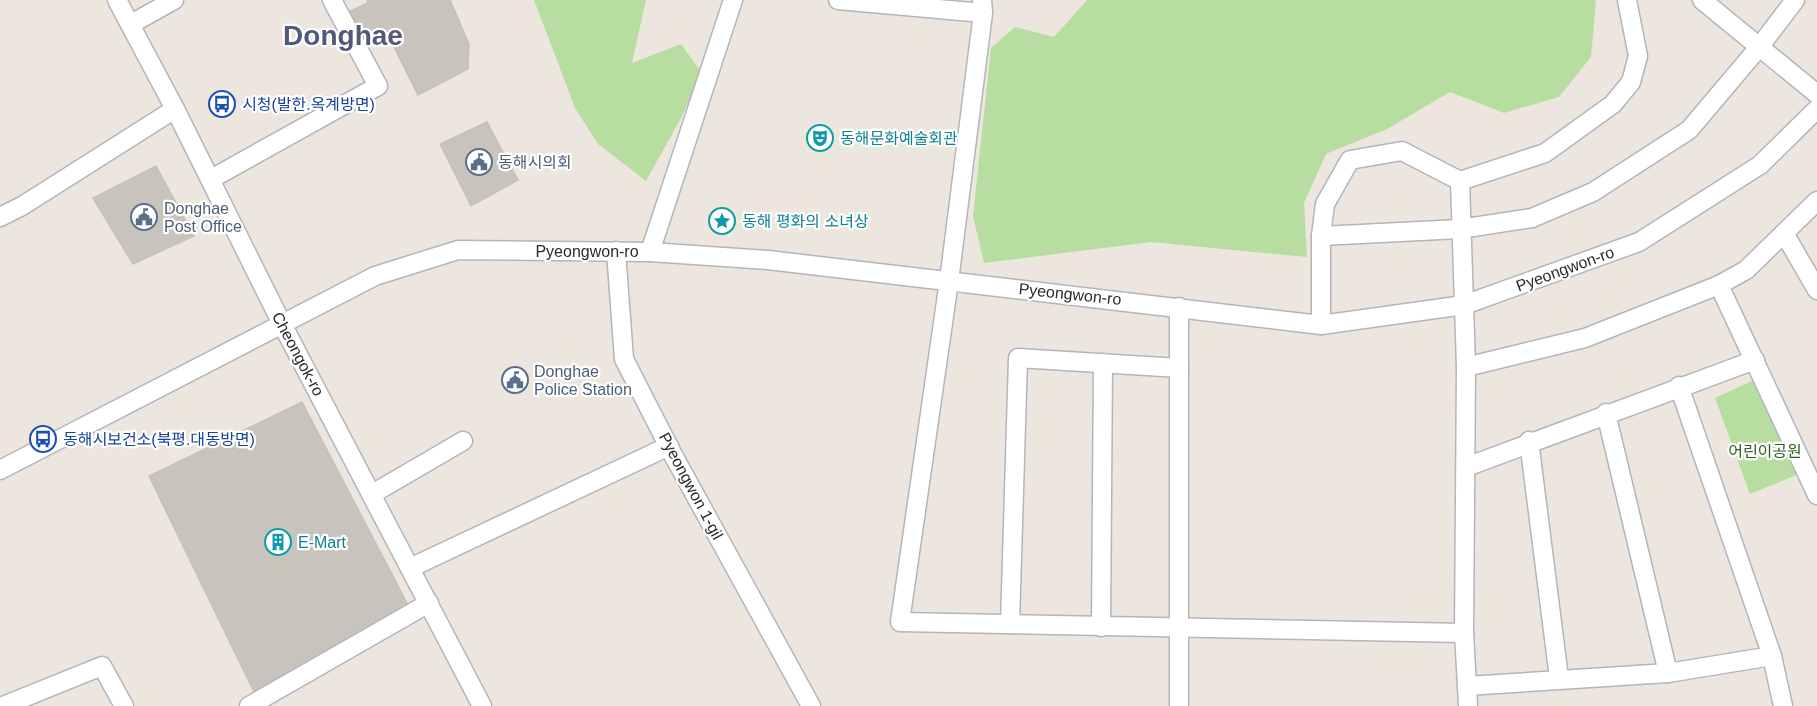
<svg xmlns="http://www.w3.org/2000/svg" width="1817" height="706" font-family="Arial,'Noto Sans KR',sans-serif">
<rect width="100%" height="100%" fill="#ece6df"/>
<!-- green -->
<g fill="#b8dda1">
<polygon points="534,0 646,0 632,63 681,44 702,73 681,118 646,181 598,144 575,108"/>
<polygon points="1087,0 1596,0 1591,57 1559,97 1504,113 1450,92 1387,129 1326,154 1304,203 1307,257 1151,242 984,263 973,216 991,48 1015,27 1054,37"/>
<polygon points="1763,376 1806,471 1750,494 1715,398"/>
</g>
<!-- building -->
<g fill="#c8c4bd" stroke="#c7c1b9" stroke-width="1.5">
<polygon points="367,0 450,0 469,44 468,69 418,95 387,33 365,41 350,11 368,3"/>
<polygon points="487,122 518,180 471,206 440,144"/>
<polygon points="156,166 194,236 133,264 93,198"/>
<polygon points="302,402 409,607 255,694 149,476"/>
</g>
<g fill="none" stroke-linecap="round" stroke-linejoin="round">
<defs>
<g id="minor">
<polyline points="117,0 175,109 282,324 482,706"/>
<polyline points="838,0 983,13"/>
<polyline points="982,0 983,13 949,281 900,622 1464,633"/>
<polyline points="1627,0 1638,56 1631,82 1613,104 1545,153 1460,181 1402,151 1350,160 1325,204 1321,236 1460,229 1532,218 1593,192 1689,130 1760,46 1795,0"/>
<polyline points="1702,0 1817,94"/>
<polyline points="131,24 174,0"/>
<polyline points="211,179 378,86 332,0"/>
<polyline points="1460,181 1466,367 1464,633 1467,686 1668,673 1772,656 1783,706"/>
<polyline points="0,217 22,206 175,109"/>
<polyline points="1784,233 1817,290"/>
<polyline points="616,251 624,359 672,453 811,706"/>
<polyline points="650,252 733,0"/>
<polyline points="1719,285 1817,495"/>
<polyline points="1321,325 1321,236"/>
<polyline points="1466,367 1585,338 1719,285 1746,270 1817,201"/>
<polyline points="1679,386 1772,656"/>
<polyline points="1606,413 1668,673"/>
<polyline points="1529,441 1559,678"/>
<polyline points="1466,467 1755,360"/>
<polyline points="0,470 375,276 458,250 650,252 768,260 1321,325 1464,305 1639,242 1760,165 1817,109"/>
<polyline points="372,494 463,441"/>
<polyline points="410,568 669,446"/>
<polyline points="1010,624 1018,358 1179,368"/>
<polyline points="1101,627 1103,363"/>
<polyline points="1467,686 1468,706"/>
<polyline points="3,706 102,666 124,706"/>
<polyline points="249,706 429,603"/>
<polyline points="1179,706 1179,307"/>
</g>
</defs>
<!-- minor casing -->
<use href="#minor" stroke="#b3b5bd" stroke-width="21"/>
<!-- minor -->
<use href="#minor" stroke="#fff" stroke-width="18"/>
</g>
<!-- icons -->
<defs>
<symbol id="bus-ring" viewBox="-11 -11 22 22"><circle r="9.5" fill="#fff" stroke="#1a4fb4" stroke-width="1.5"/><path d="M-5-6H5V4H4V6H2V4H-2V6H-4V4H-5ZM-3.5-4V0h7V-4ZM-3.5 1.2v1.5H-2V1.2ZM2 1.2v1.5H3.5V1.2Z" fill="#1a4fb4"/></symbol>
<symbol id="theatre-ring" viewBox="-11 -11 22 22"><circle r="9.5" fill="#fff" stroke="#0f9aa8" stroke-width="1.5"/><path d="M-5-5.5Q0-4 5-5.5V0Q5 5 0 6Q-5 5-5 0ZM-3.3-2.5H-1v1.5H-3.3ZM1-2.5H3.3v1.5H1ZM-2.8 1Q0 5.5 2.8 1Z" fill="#0f9aa8"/></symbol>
<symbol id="civic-ring" viewBox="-11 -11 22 22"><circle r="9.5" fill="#fff" stroke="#5c6f8a" stroke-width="1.5"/><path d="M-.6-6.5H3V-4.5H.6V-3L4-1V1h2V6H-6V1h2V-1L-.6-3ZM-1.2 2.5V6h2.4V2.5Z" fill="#5c6f8a"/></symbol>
<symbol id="sight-ring" viewBox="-11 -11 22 22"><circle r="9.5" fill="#fff" stroke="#0f9aa8" stroke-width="1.5"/><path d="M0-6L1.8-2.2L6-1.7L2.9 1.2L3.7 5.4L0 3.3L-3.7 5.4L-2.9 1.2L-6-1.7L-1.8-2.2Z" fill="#0f9aa8"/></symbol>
<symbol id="building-ring" viewBox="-11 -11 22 22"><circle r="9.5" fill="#fff" stroke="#0f9aa8" stroke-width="1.5"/><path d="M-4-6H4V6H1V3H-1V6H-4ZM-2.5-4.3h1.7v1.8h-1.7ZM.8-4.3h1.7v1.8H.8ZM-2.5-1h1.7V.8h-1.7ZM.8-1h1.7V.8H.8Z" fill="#0f9aa8"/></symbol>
</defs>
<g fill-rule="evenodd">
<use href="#bus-ring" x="207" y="89" width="30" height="30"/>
<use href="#theatre-ring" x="805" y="123" width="30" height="30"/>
<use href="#civic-ring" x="464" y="147" width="30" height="30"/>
<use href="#civic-ring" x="129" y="202" width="30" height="30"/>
<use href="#sight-ring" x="707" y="206" width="30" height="30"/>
<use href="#civic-ring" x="500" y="365" width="30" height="30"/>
<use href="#bus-ring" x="28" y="424" width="30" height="30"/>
<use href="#building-ring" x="263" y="527" width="30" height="30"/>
</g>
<g text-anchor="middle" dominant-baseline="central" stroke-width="4.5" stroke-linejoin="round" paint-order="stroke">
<!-- transit labels -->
<g font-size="16" fill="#164399" stroke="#fff" text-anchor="start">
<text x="242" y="104">시청(발한.옥계방면)</text>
<text x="63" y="439">동해시보건소(북평.대동방면)</text>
</g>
<!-- culture labels -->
<g font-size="16" fill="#0d838f" stroke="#fff" text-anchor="start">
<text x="840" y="138">동해문화예술회관</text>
<text x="742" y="221">동해 평화의 소녀상</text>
<text x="298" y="542">E-Mart</text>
</g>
<!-- service labels -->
<g font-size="16" fill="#4e5e75" stroke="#fff" text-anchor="start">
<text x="498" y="162">동해시의회</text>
<text x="164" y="208">Donghae<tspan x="164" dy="18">Post Office</tspan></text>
<text x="534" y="371">Donghae<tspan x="534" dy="18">Police Station</tspan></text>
</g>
<!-- street labels -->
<g font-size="16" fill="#2b2b2b" stroke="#fff">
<text x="587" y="251">Pyeongwon-ro</text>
<text transform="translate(1565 269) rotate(-20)">Pyeongwon-ro</text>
<text transform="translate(1070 294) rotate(6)">Pyeongwon-ro</text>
<text transform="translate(298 354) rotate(62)">Cheongok-ro</text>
<text transform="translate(691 486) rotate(62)">Pyeongwon 1-gil</text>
</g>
<!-- park labels -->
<g font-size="16" fill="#326222" stroke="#fff">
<text x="1765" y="451">어린이공원</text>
</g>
<!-- town labels -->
<g font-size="28" font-weight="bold" fill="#505978" stroke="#fff">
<text x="343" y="35">Donghae</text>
</g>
</g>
</svg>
